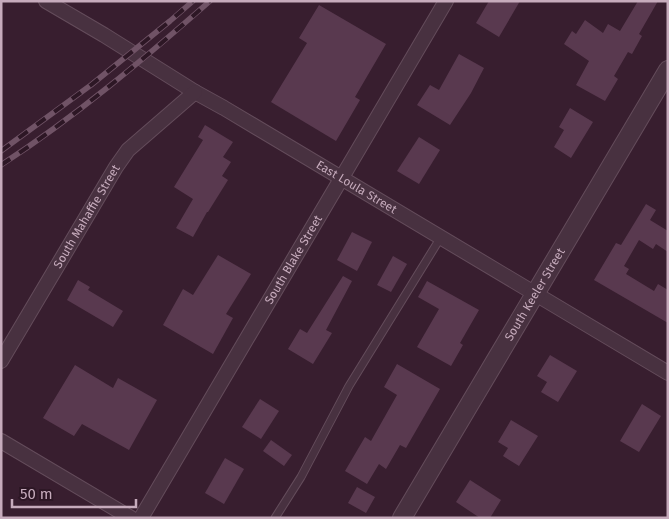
<svg xmlns="http://www.w3.org/2000/svg" width="669" height="519" font-family="'Fira Sans',sans-serif">
<rect width="100%" height="100%" fill="#381e2f"/>
<!-- building -->
<g fill="#59394f">
<polygon points="489,1 520,1 499,37 476,23"/>
<polygon points="638,1 658,1 639,34 642,36 632,54 628,52 614,76 618,79 605,101 576,85 589,61 564,44 572,31 576,34 585,20 603,33 608,24 620,31"/>
<polygon points="319,5 386,44 355,97 360,100 336,141 271,102 307,43 299,38"/>
<polygon points="459,54 484,68 471,93 450,125 417,105 430,85 439,90"/>
<polygon points="570,108 593,122 571,158 554,147 564,130 559,127"/>
<polygon points="205,125 233,142 223,157 231,162 222,176 228,180 208,212 207,212 193,237 176,228 193,199 174,187 203,140 198,137"/>
<polygon points="419,137 440,150 419,184 397,171"/>
<polygon points="646,204 656,210 650,220 668,231 668,252 656,244 653,249 639,240 624,266 629,269 626,274 654,291 658,284 668,290 668,323 594,280 616,243 621,245"/>
<polygon points="352,232 372,242 357,271 337,260"/>
<polygon points="218,255 251,274 226,314 233,318 213,354 163,325 183,289 193,295"/>
<polygon points="393,256 407,264 391,292 377,285"/>
<polygon points="343,276 352,281 326,330 332,333 313,364 288,349 300,329 307,333"/>
<polygon points="78,280 90,287 88,290 123,311 113,327 67,300"/>
<polygon points="427,281 479,310 460,343 463,345 451,366 417,347 439,309 418,297"/>
<polygon points="550,355 577,371 558,402 541,392 547,382 537,376"/>
<polygon points="397,364 440,389 406,448 400,445 386,469 379,464 367,484 345,471 365,437 371,441 397,395 384,387"/>
<polygon points="75,365 113,388 118,378 157,400 129,450 82,424 74,436 43,418"/>
<polygon points="260,399 279,411 261,439 242,427"/>
<polygon points="642,404 661,416 639,452 620,441"/>
<polygon points="511,420 538,436 519,466 503,456 508,448 498,442"/>
<polygon points="271,440 292,455 284,466 263,451"/>
<polygon points="225,458 244,469 224,504 205,493"/>
<polygon points="470,480 501,500 490,518 480,518 456,502"/>
<polygon points="357,487 375,497 366,513 348,503"/>
</g>
<g fill="none" stroke-linecap="round" stroke-linejoin="round">
<defs>
<polyline id="service" points="275,518 301,477 349,386 441,237"/>
<g id="minor">
<path id="s1" d="M46 1 104 35 195 92 224 108 668 373"/>
<path id="s2" d="M1 361 116 167 128 150 195 92"/>
<polyline points="1,441 131,518"/>
<path id="s3" d="M141 518 446 1"/>
</g>
<g id="tertiary">
<path id="s4" d="M402 518 668 70"/>
</g>
</defs>
<!-- service casing -->
<use href="#service" stroke="#644c5b" stroke-width="9"/>
<!-- minor casing -->
<use href="#minor" stroke="#644c5b" stroke-width="16"/>
<!-- tertiary casing -->
<use href="#tertiary" stroke="#644c5b" stroke-width="20"/>
<!-- service -->
<use href="#service" stroke="#483140" stroke-width="7"/>
<!-- minor -->
<use href="#minor" stroke="#483140" stroke-width="14"/>
<!-- tertiary -->
<use href="#tertiary" stroke="#483140" stroke-width="18"/>
<defs>
<g id="rail">
<polyline points="1,151 91,85 170,21 193,1"/>
<path d="M1 165C75 117 144 59 210 1"/>
</g>
</defs>
<!-- rail casing -->
<use href="#rail" stroke="#705366" stroke-width="5.5"/>
<!-- rail -->
<use href="#rail" stroke="#2d1725" stroke-width="4" stroke-dasharray="11" stroke-linecap="butt"/>
</g>
<g text-anchor="middle" dominant-baseline="central" stroke-width="4" stroke-linejoin="round" paint-order="stroke">
<!-- street labels -->
<g font-size="12" fill="#c6abbc" stroke="#2d1725">
<text stroke="none"><textPath href="#s1" startOffset="362">East Loula Street</textPath></text>
<text stroke="none"><textPath href="#s2" startOffset="168">South Mahaffie Street</textPath></text>
<text stroke="none"><textPath href="#s3" startOffset="300">South Blake Street</textPath></text>
<text stroke="none"><textPath href="#s4" startOffset="260">South Keeler Street</textPath></text>
</g>
</g>
<!-- border -->
<rect width="669" height="519" fill="none" stroke="#c6abbc" stroke-width="5"/>
<!-- scale -->
<path d="M12 499v8h124v-8" fill="none" stroke="#c6abbc" stroke-width="2.5"/>
<text x="20" y="499" font-size="15" fill="#c6abbc" stroke="#2d1725" stroke-width="4" paint-order="stroke">50 m</text>
</svg>
